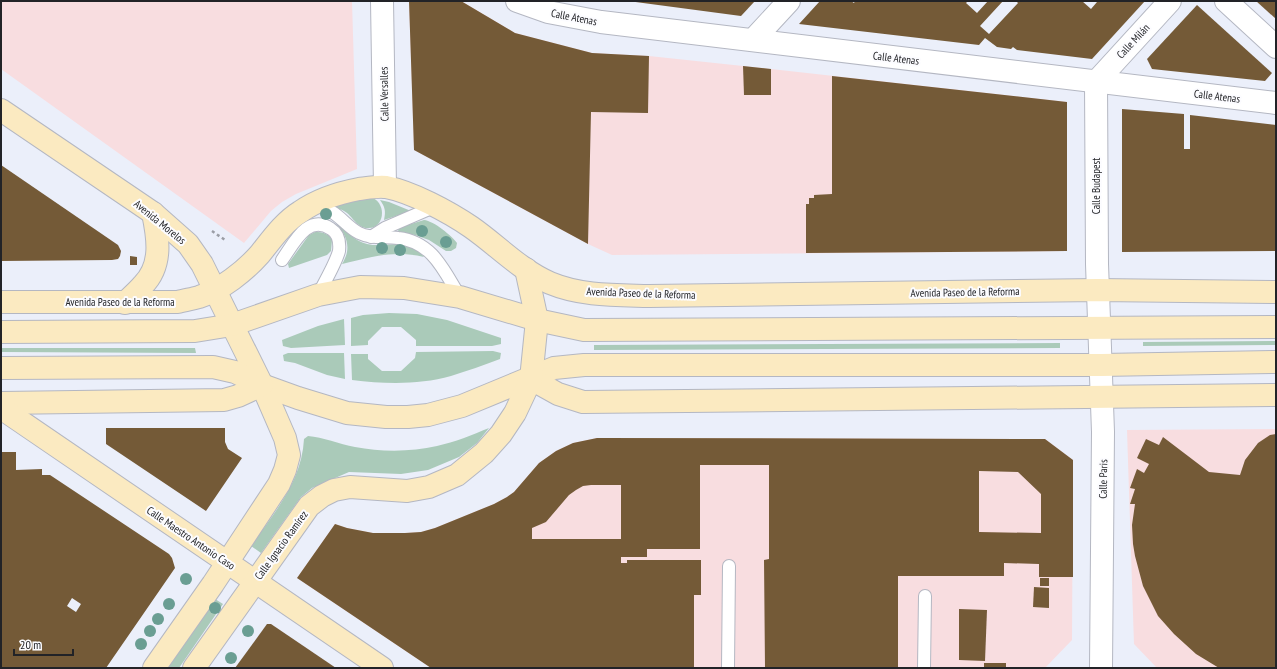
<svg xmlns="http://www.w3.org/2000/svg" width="1277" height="669" font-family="'PT Sans Narrow',sans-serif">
<rect width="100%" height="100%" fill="#ebeffa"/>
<!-- commercial -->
<g fill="#f8dde0">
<polygon points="1,1 352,1 357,169 296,194 282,202 271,211 244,243 1,69"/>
<polygon points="409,1 461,1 515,33 592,53 649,56 743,66 1067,102 1067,251 612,255 588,244 414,150"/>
<polygon points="1276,429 1276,668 1157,668 1134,644 1127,430"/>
<polygon points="597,438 1045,439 1073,460 1072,640 1045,668 431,668 297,578 335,524 347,528 373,533 405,533 421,532 435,528 494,504 507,497 514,492 539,463 556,451 573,443"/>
</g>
<!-- green -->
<g fill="#aacab9">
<path d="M373 198C387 205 384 228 369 228 357 229 353 216 344 211 341 209 337 209 335 209V205L362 199Z"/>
<path d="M380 200 389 202 411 211 384 220C386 211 385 207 380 200Z"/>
<path d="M424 220C434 221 452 236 457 243L456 248 451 251H446L429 240 415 235 399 232 398 230 401 227Z"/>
<path d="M337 222C346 231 354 241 367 244 388 249 409 235 424 257 392 250 374 257 342 264 352 248 347 236 336 223Z"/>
<path d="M315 232C323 232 328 233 332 240L331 251 327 255 289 268 288 264 309 235Z"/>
<polygon points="389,313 417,314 447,320 501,338 501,344 492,346 416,346 416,340 401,327 382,327 368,341 368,345 351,346 351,318 363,315"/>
<polygon points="344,319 345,345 291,348 283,346 282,340 318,326"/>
<polygon points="1276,341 1276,345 1143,346 1143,342"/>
<polygon points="1060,343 1060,348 594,350 594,345"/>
<polygon points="1,348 195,348 196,353 1,352"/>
<path d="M493 351 501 353 500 359C484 365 467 371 451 376 419 385 385 384 352 380L351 354H368V359L382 371H401L415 358 416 352Z"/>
<polygon points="288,353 344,353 345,379 327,375 295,363 284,361 283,355"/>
<path d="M489 428 477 443 459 457 428 470 401 474 349 472 312 488 301 497 261 553 251 546C274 513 302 481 304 439L308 436C323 437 339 444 355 447 381 452 411 452 437 446 455 442 472 435 489 428Z"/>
<polygon points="215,599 223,604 179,668 168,668"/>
</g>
<!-- building -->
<g fill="#745a37" fill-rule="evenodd">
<polygon points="409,1 461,1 515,33 592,53 649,56 648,113 591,112 588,244 414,150"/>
<polygon points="628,1 755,1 741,16"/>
<polygon points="820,1 851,1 854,3 855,1 867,1 868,2 870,1 968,1 966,3 977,13 988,1 1003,1 980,26 989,34 1018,3 1016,1 1082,1 1091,9 1097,2 1096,1 1145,1 1092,59 1017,50 1013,47 1011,49 997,47 985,38 979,45 799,24"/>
<polygon points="1256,1 1276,1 1276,19"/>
<polygon points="1197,5 1272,73 1265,81 1152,69 1147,59"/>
<polygon points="743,66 771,69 771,95 744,95"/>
<polygon points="832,76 1067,102 1067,251 806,253 806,204 809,204 809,198 814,198 814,195 832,194"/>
<polygon points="1122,109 1184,114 1184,149 1190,149 1190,115 1276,125 1276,251 1122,252"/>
<polygon points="1,165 118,245 121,251 120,256 118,259 112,260 1,261"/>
<polygon points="130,256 137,257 137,265 130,265"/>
<polygon points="106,428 225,428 225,442 228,449 242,458 206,511 106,444"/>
<polygon points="1276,434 1276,668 1219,668 1196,654 1174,634 1158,616 1143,586 1135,556 1133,544 1132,525 1135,504 1130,504 1135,489 1130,488 1137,469 1144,473 1149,464 1137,458 1146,439 1159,445 1163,437 1209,472 1240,475 1245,460 1258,443 1270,435"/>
<path d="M597 438 1045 439 1073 460V577H1039V564L1004 563V576H898V668H765L764 560 769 559V465H700V549H647V557H621V563H627V560H701V595H694V668H431L297 578 335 524 347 528 373 533H405L421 532 435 528 494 504 507 497 514 492 539 463 556 451 573 443ZM979 471 1018 472 1041 494V533L979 532ZM591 485H621V539H532V528L546 522 569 495 576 490 583 486Z"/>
<path d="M1 452H16V470L42 469V475H50L169 554 172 558 175 568 106 668H1ZM72 598 81 604 76 612 67 606Z"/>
<rect x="1040" y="578" width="9" height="8"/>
<polygon points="1034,587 1049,588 1049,608 1033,607"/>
<polygon points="959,609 987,610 985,661 959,660"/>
<polygon points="267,624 271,624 336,668 235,668"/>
<rect x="984" y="663" width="22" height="5"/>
</g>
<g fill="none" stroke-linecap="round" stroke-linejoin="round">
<defs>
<g id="lane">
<path d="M332 212C342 218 349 228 359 233 371 239 385 236 398 238 433 242 444 271 460 297"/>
<polyline points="371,237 385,228 436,206"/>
<path d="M282 260C294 243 308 213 331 229 339 234 340 242 339 251 336 263 324 283 318 295"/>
<polyline points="728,668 729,566"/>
<polyline points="924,668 925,596"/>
</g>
<g id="street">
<polyline points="382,1 385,187"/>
<polyline points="517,1 548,12 601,22 1276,103"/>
<polyline points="1226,1 1276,47"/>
<polyline points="753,40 789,1"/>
<polyline points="1101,668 1103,432 1097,264 1096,82 1170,1"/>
</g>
<g id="secondary">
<polyline points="1,110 153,213 188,244 202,264 262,385 285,438 289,455 285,470 279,484 213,584 154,668"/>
<path d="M1 302H178C185 300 192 299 199 297 221 290 245 271 260 254 272 239 284 222 300 212 317 200 338 193 359 189 367 188 378 186 386 187 412 192 449 212 471 227 497 245 520 270 550 283 581 296 615 295 649 296L1098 290 1276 292"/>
<path d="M125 303C131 297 138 291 143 285 163 265 158 237 153 213"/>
<polyline points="1,332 195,331 232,325 318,295 360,287 404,288 460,297 537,320 584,330 1276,327"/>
<polyline points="1,368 213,367 235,372 262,385 298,398 347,413 386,417 408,417 428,415 462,406 554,368 584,365 1101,365 1276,362"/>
<polyline points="531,379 558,394 583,402 1276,395"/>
<polyline points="1,403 224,400 238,396 262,385"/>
<polyline points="1,408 382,668"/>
<polyline points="194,668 309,506 322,496 334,490 350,487 407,491 429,487 457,475 484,453 501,434 515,413 531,379 537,320 526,269"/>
</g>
</defs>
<!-- lane casing -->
<use href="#lane" stroke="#b4b7c2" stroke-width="14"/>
<!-- street casing -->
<use href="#street" stroke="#b4b7c2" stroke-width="24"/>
<!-- secondary casing -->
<use href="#secondary" stroke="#b4b7c2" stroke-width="24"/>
<!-- path -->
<polyline stroke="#9a9da5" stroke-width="2.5" stroke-dasharray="3 3" stroke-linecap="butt" points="212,231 225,240"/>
<!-- lane -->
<use href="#lane" stroke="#fff" stroke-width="12"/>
<!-- street -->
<use href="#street" stroke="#fff" stroke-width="22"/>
<!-- secondary -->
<use href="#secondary" stroke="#fbeac1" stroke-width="22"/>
</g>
<!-- trees -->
<g fill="#6a9e93">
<circle cx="326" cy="214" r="6"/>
<circle cx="422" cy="231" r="6"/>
<circle cx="446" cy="242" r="6"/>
<circle cx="382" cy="248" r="6"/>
<circle cx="400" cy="250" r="6"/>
<circle cx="186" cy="579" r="6"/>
<circle cx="169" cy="604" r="6"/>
<circle cx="215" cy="608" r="6"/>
<circle cx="158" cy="619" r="6"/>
<circle cx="150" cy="631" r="6"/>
<circle cx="248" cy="631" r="6"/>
<circle cx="141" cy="644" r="6"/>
<circle cx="231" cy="658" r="6"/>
</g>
<g text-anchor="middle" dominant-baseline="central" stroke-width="4" stroke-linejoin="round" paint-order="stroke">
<!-- street labels -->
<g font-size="11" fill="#222327" stroke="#fcfcff">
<text transform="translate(574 17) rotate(11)">Calle Atenas</text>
<text transform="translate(1133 41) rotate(-47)">Calle Milán</text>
<text transform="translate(896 58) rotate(7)">Calle Atenas</text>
<text transform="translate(384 94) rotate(-91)">Calle Versalles</text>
<text transform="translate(1217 96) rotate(7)">Calle Atenas</text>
<text transform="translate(1096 186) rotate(-90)">Calle Budapest</text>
<text transform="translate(160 222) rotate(39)">Avenida Morelos</text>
<text transform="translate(965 292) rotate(-1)">Avenida Paseo de la Reforma</text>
<text transform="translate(641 293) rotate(2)">Avenida Paseo de la Reforma</text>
<text x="120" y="302">Avenida Paseo de la Reforma</text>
<text transform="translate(1103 479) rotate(-89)">Calle Paris</text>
<text transform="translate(191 538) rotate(34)">Calle Maestro Antonio Caso</text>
<text transform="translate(281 545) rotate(-54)">Calle Ignacio Ramírez</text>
</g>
</g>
<!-- border -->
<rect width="1277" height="669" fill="none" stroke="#222327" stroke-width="4"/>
<!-- scale -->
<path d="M14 649v6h59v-6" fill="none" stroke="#222327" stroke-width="2"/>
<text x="20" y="649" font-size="12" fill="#222327" stroke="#fcfcff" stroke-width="3" paint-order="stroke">20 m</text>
</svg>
